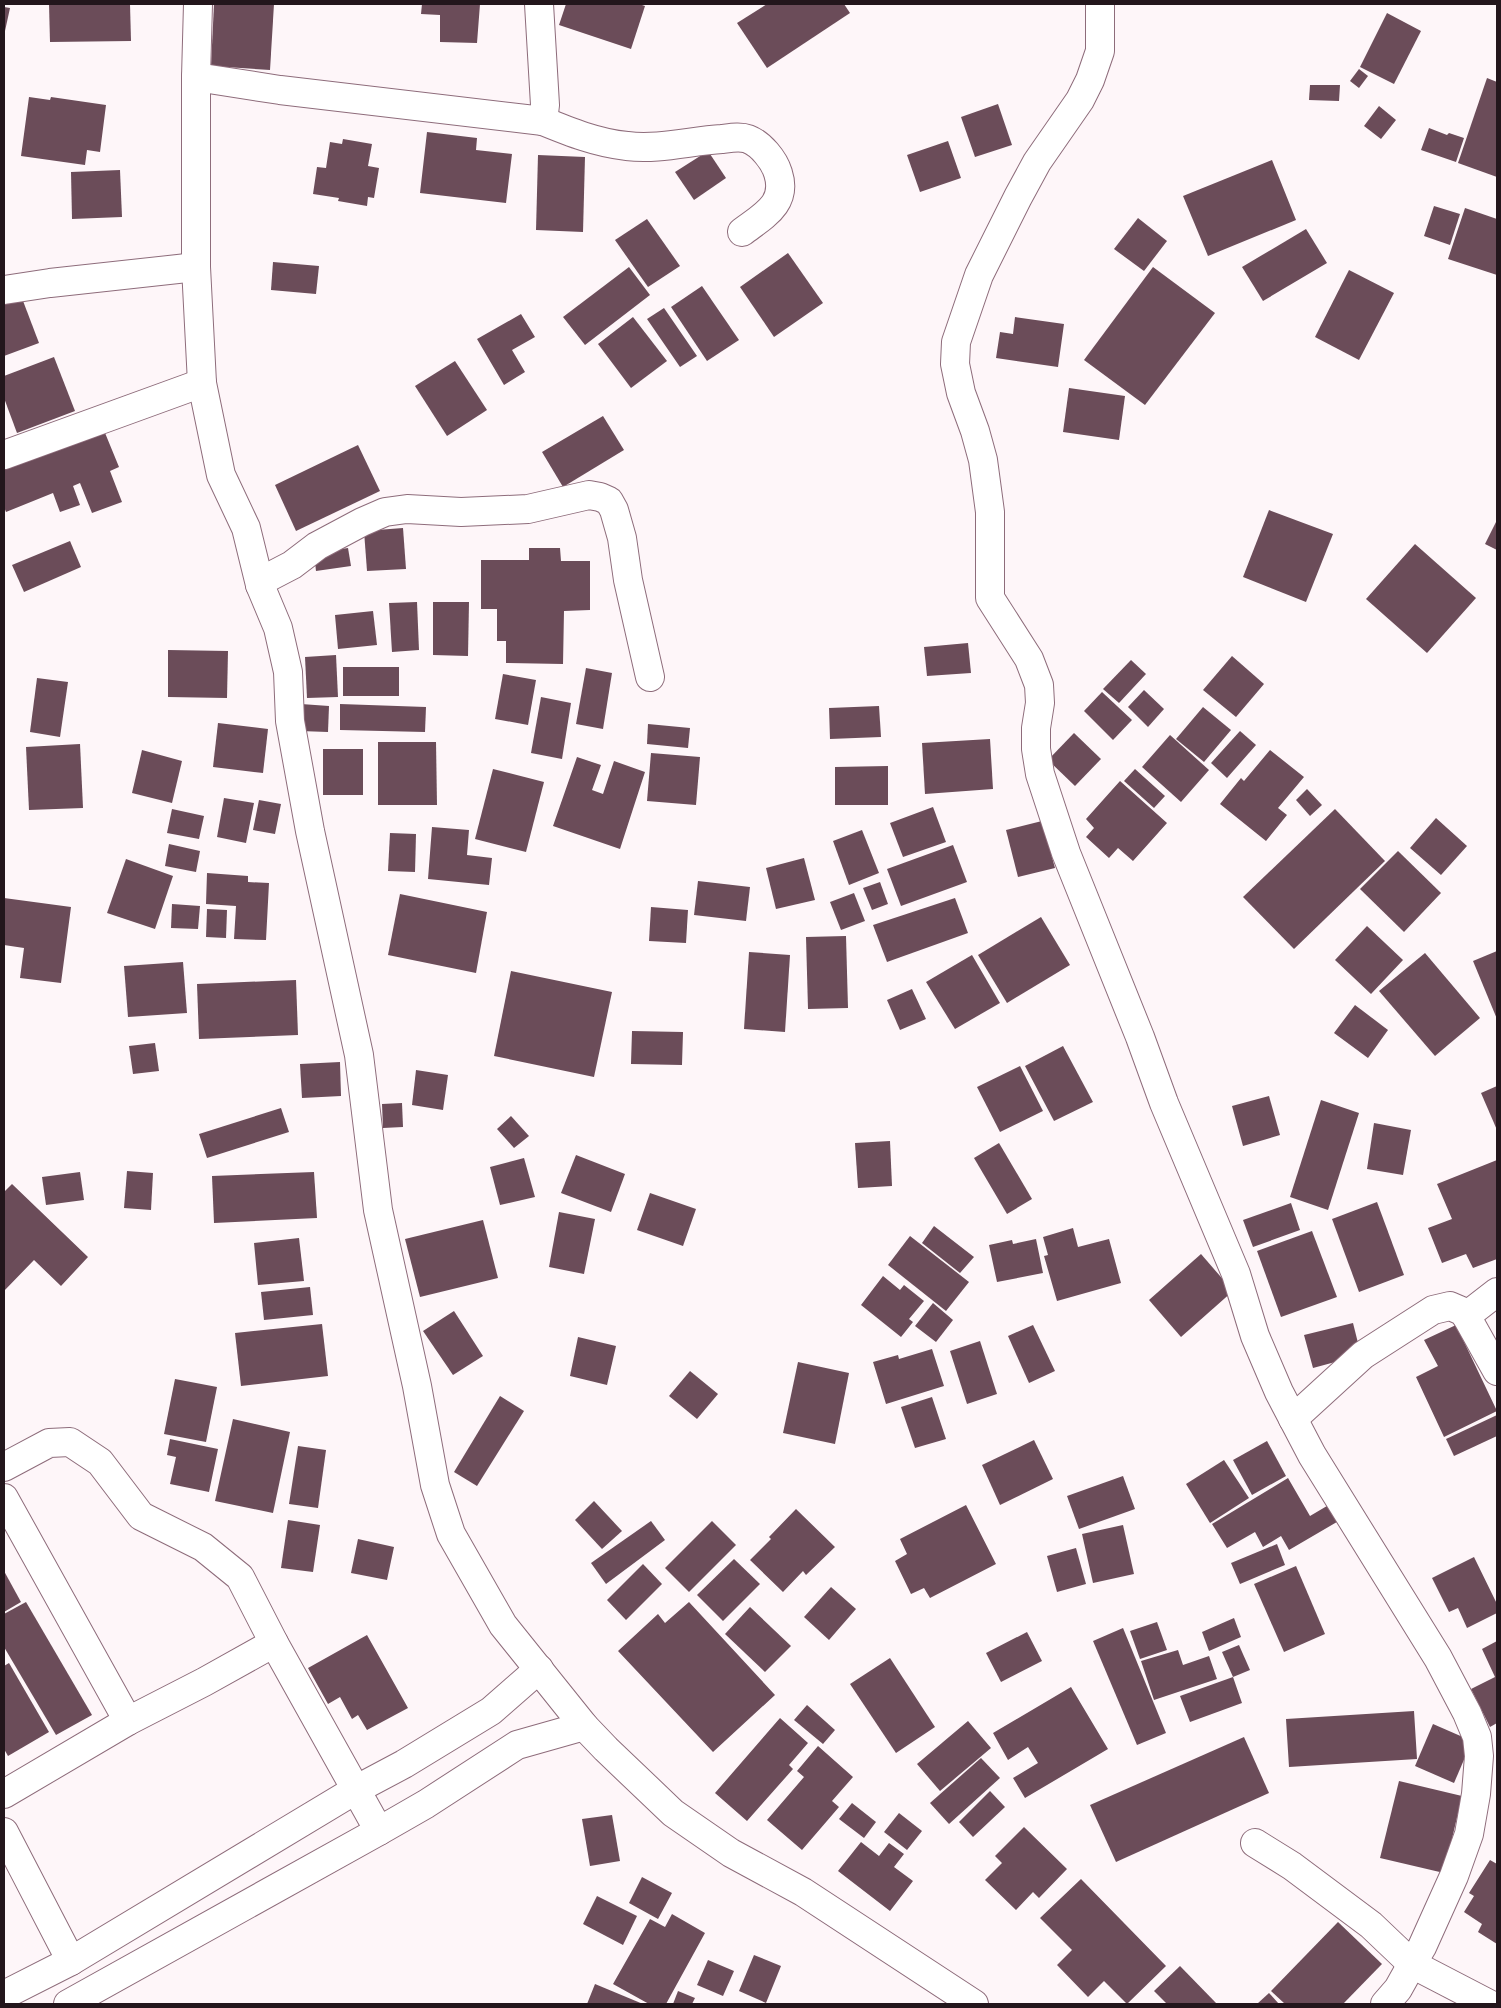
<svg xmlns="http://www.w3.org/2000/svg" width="1501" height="2008" font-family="Raleway,sans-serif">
<rect width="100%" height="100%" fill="#fef6f9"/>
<!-- building -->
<g fill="#6b4c59">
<polygon points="49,4 130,4 131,41 50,42"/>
<polygon points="214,4 274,4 270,70 211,66"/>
<polygon points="422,4 480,4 477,43 440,42 440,15 421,14"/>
<polygon points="566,4 639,4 645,6 631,49 559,25"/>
<polygon points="767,4 844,4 850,13 767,68 737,23"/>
<polygon points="4,7 10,8 5,31 4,31"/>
<polygon points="1387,13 1421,31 1394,84 1360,67"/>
<polygon points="1359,69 1368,76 1359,88 1350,81"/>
<polygon points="1487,78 1497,82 1497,177 1458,163"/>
<polygon points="1310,85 1340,85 1339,101 1309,100"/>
<polygon points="29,97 50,100 51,97 106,105 100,152 87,150 85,165 21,156"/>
<polygon points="998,104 1012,145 975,157 961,117"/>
<polygon points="1379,106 1396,120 1381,139 1364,126"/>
<polygon points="1429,128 1447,135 1449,133 1464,138 1456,162 1421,150"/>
<polygon points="427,132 477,138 476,150 512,154 506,203 420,193"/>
<polygon points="343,139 372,144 368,166 379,168 374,198 368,197 367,206 338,201 339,198 313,194 317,167 326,168 330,142 342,144"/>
<polygon points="948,141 961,178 920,192 907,155"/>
<polygon points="708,151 726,178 694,200 675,172"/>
<polygon points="538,155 585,157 583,232 536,230"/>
<polygon points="1272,160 1296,220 1208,256 1183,196"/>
<polygon points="120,170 122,217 72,219 71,172"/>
<polygon points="1434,206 1460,214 1450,245 1424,236"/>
<polygon points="1465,208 1497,219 1497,275 1448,259"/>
<polygon points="1138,218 1167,241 1144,271 1114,249"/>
<polygon points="647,219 680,266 648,287 615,240"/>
<polygon points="1306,229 1327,263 1263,301 1242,267"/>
<polygon points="788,253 823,303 774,337 740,287"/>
<polygon points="273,262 319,266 316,294 271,290"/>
<polygon points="629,267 650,295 585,345 563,317"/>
<polygon points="1153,267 1215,313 1145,405 1084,360"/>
<polygon points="1349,270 1394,293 1359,360 1315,337"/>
<polygon points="702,286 739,340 707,361 671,307"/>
<polygon points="20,293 39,343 4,356 4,299"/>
<polygon points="664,308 697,356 680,367 647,319"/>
<polygon points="521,314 535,337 512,350 525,372 504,385 477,339"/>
<polygon points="633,317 667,361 631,388 598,344"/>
<polygon points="1015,317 1064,324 1058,367 996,358 1000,332 1013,334"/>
<polygon points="54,357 75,411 17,433 4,398 4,376"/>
<polygon points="455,361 487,410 447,436 415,386"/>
<polygon points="1069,388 1125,396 1119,440 1063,432"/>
<polygon points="603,416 624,450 563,487 542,452"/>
<polygon points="103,428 119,467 110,471 122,502 92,513 80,483 73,486 80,505 60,512 53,493 6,512 4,507 4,467"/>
<polygon points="358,445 380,491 296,531 275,485"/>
<polygon points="1269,510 1333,534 1306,602 1243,577"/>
<polygon points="1497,520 1497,550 1485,544"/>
<polygon points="403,528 406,569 367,571 364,531"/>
<polygon points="70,541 81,567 24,592 12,565"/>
<polygon points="1415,544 1476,598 1427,653 1366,599"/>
<polygon points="348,548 351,566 316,571 314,553"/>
<polygon points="529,548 560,548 561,561 590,561 590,610 564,611 563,664 506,663 506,641 497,641 497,609 481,609 481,560 529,560"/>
<polygon points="417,602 419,650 392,652 389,603"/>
<polygon points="433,602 469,602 468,656 433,655"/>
<polygon points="373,611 377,645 338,649 335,615"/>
<polygon points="968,643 971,673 927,676 924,647"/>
<polygon points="168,650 228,651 227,698 168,697"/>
<polygon points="336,655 338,697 307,698 305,657"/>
<polygon points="1232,656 1264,684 1236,717 1203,690"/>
<polygon points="1131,660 1146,674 1119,703 1103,689"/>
<rect x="343" y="667" width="56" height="29"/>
<polygon points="586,668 612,673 603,729 576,724"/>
<polygon points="503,674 536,680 528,725 495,719"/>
<polygon points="37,678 68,682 60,737 30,732"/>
<polygon points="1144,690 1164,709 1148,727 1128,707"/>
<polygon points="1102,692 1132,720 1113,740 1084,711"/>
<polygon points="541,697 571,703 562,759 531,753"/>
<polygon points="301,704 329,706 328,732 300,731"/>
<polygon points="340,704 426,707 425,732 340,730"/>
<polygon points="879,706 881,737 830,739 829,708"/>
<polygon points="1203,707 1231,730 1204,762 1176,739"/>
<polygon points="218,723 268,729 263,773 213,767"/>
<polygon points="648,724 690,728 688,748 647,744"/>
<polygon points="1240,731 1256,745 1227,778 1211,763"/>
<polygon points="1074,733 1101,759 1075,786 1048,760"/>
<polygon points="1170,735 1209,770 1181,802 1142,767"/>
<polygon points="990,739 993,789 925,794 922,743"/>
<polygon points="378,742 436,742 437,805 378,805"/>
<polygon points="80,744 83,808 29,810 26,747"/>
<rect x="323" y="749" width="40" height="46"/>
<polygon points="142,750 182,761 172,803 132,793"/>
<polygon points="1270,750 1304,777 1278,808 1287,815 1266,841 1220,804 1241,778 1244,781"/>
<polygon points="651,753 700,757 696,805 647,801"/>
<polygon points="577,757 601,765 592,790 603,794 614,761 645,772 620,849 553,826"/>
<polygon points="888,766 888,805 835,805 835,767"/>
<polygon points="493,769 544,782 526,852 475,839"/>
<polygon points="1135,769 1165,796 1154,808 1124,781"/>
<polygon points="1120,781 1167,823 1133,861 1118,848 1109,858 1086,837 1094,828 1086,819"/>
<polygon points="1307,789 1322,805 1310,816 1296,800"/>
<polygon points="224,798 254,803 246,843 217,837"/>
<polygon points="259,800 281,804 275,834 253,830"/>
<polygon points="933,807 946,842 903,857 890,823"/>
<polygon points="172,809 204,816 199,839 167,833"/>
<polygon points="1335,809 1385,861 1294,949 1243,897"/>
<polygon points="1436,818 1467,846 1441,875 1410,848"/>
<polygon points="1042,821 1055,868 1018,877 1006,830"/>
<polygon points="432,827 469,830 467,855 492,858 489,885 428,879"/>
<polygon points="862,830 879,873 849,885 833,841"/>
<polygon points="390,833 416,834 415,872 388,871"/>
<polygon points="169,844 200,851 196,872 165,866"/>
<polygon points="953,845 967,882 901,906 887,869"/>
<polygon points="1398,851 1441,893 1404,932 1360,889"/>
<polygon points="804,858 815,900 776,909 766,868"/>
<polygon points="126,859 173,876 155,929 107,913"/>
<polygon points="207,873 248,876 248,882 269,883 266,940 234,939 236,906 206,904"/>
<polygon points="698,881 750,887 746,921 694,915"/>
<polygon points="880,882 888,904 872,910 863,888"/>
<polygon points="854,893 865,921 841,930 830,902"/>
<polygon points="400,894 487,912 476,973 388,955"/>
<polygon points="4,898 71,907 61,983 20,978 24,948 4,945"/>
<polygon points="955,898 968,933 887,962 873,925"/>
<polygon points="172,904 200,906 198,929 171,928"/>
<polygon points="651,907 688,910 686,943 649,941"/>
<polygon points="207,909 227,910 226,938 206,937"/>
<polygon points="1041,917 1070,965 1007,1003 978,955"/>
<polygon points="1367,926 1403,960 1371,994 1335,960"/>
<polygon points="846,936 848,1008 808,1009 806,937"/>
<polygon points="1497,951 1497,1019 1473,961"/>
<polygon points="749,952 790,955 785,1032 744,1029"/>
<polygon points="1425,953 1480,1018 1435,1056 1379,991"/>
<polygon points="972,955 1000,1003 955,1029 926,982"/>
<polygon points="183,962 187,1013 128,1017 124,966"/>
<polygon points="511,971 612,992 594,1077 494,1056"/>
<polygon points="296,980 298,1035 199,1039 197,984"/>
<polygon points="912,989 926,1019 900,1030 887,1000"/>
<polygon points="1355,1005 1388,1030 1368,1058 1334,1033"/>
<polygon points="632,1031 683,1032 682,1065 631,1064"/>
<polygon points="155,1043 159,1071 133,1074 129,1046"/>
<polygon points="1063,1046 1093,1102 1054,1121 1025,1066"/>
<polygon points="340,1062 341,1096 302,1098 300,1064"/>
<polygon points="1020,1066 1043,1111 1000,1132 977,1087"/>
<polygon points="416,1070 448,1075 443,1110 412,1105"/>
<polygon points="1497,1086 1497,1130 1481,1093"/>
<polygon points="1269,1096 1280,1135 1243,1146 1232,1106"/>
<polygon points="1321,1100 1359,1113 1328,1210 1290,1197"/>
<polygon points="402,1103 403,1127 383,1128 382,1104"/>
<polygon points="281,1108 289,1132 207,1158 199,1134"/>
<polygon points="511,1116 529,1136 514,1148 497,1129"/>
<polygon points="1374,1123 1411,1130 1403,1175 1367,1169"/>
<polygon points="890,1141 892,1186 858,1188 855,1143"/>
<polygon points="999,1143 1032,1199 1007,1214 974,1158"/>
<polygon points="576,1155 625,1174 611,1212 561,1193"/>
<polygon points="524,1158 535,1197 500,1205 490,1167"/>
<polygon points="1497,1160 1497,1259 1473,1268 1466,1254 1442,1263 1428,1228 1452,1219 1437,1184"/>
<polygon points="127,1171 153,1173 151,1210 124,1208"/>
<polygon points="80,1172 84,1200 46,1205 42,1177"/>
<polygon points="314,1172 317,1218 214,1223 212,1176"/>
<polygon points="12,1184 88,1257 61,1286 34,1260 4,1291 4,1192"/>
<polygon points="650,1193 696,1209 683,1246 637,1230"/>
<polygon points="1377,1202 1404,1275 1359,1292 1332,1219"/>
<polygon points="1291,1203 1300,1230 1253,1247 1243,1220"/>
<polygon points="559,1212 595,1219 584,1274 549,1267"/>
<polygon points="483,1220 498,1278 420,1297 405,1239"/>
<polygon points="934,1226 974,1257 960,1273 922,1243"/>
<polygon points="1073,1228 1078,1247 1109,1239 1121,1283 1057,1301 1044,1256 1048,1255 1043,1237"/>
<polygon points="1312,1231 1337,1297 1281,1317 1257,1251"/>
<polygon points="910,1236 969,1282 946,1311 888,1265"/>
<polygon points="299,1238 304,1281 258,1285 254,1243"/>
<polygon points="1036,1239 1043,1273 997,1282 989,1245 1012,1240 1013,1244"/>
<polygon points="1201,1254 1233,1291 1181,1337 1149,1300"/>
<polygon points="883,1276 900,1290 904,1285 924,1301 909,1319 913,1322 901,1337 861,1305"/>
<polygon points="310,1287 313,1315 264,1320 261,1292"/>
<polygon points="933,1303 953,1320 936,1342 915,1326"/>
<polygon points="454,1311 483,1356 453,1375 423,1331"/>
<polygon points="1353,1323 1361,1355 1313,1368 1304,1335"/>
<polygon points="322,1324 328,1376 241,1386 235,1333"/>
<polygon points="1033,1325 1055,1371 1029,1383 1008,1336"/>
<polygon points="1456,1325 1497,1411 1444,1437 1416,1377 1438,1366 1424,1340"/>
<polygon points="578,1337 616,1346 607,1385 570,1376"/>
<polygon points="980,1341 997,1394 967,1404 950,1351"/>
<polygon points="932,1349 944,1386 886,1404 873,1362 898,1355 899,1359"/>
<polygon points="798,1362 849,1373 835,1444 783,1433"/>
<polygon points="690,1371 718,1394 697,1419 669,1396"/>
<polygon points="175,1379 217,1387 206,1442 164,1434"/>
<polygon points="500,1396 524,1411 477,1486 454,1472"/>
<polygon points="932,1397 946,1439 915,1448 901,1407"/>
<polygon points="1497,1415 1497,1436 1454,1456 1446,1439"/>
<polygon points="233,1419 290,1432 273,1513 215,1501"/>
<polygon points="170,1439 218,1449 209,1492 170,1484 176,1457 167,1455"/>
<polygon points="1034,1440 1053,1479 1000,1505 982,1465"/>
<polygon points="1267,1441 1286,1476 1252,1495 1233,1460"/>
<polygon points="298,1446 326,1450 318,1508 289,1504"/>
<polygon points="1224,1460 1249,1498 1210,1523 1186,1484"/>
<polygon points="1123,1476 1135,1509 1079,1529 1067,1496"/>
<polygon points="1288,1478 1310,1516 1332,1503 1342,1519 1289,1550 1281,1536 1263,1547 1255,1532 1227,1548 1212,1524"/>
<polygon points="594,1501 622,1531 602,1549 575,1520"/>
<polygon points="966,1505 996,1564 930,1598 924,1588 911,1594 895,1561 907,1554 900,1539"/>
<polygon points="796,1509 835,1547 806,1575 803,1571 783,1592 750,1560 771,1539 769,1537"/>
<polygon points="288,1520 320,1525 313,1572 281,1568"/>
<polygon points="651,1521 665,1540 606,1584 591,1563"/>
<polygon points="712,1521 736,1545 689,1592 665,1568"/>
<polygon points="1123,1525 1134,1574 1093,1583 1082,1534"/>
<polygon points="358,1539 394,1547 387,1580 351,1573"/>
<polygon points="1277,1544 1285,1565 1240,1584 1231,1563"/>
<polygon points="1076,1548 1086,1584 1057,1592 1047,1556"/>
<polygon points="1474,1557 1497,1604 1497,1613 1467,1628 1458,1608 1449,1612 1432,1578"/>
<polygon points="734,1559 760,1584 723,1621 697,1595"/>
<polygon points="643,1564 662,1584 626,1620 607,1600"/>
<polygon points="1296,1566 1325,1634 1284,1652 1254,1584"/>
<polygon points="4,1571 21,1602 4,1612"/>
<polygon points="831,1587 856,1609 829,1640 804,1617"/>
<polygon points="26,1602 92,1715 56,1735 4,1647 4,1614"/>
<polygon points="689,1602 775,1695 713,1752 618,1651 658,1614 665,1623"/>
<polygon points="750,1607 791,1646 765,1672 725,1634"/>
<polygon points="1234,1618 1241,1637 1209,1651 1202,1632"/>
<polygon points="1157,1622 1167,1650 1140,1659 1130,1631"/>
<polygon points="1123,1628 1166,1733 1137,1745 1093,1641"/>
<polygon points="1027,1632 1042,1661 1001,1682 986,1653"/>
<polygon points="367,1635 408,1708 367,1730 358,1715 352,1719 340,1697 328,1704 308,1668"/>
<polygon points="1497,1641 1497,1723 1490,1727 1471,1689 1495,1677 1482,1649"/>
<polygon points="1239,1645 1250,1670 1233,1677 1222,1652"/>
<polygon points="1178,1650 1183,1665 1209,1656 1217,1679 1154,1700 1141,1661"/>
<polygon points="890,1658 935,1727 896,1753 850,1684"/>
<polygon points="9,1663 49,1732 8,1756 4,1749 4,1666"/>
<polygon points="1233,1677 1242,1703 1190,1722 1180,1696"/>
<polygon points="1071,1687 1108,1749 1025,1798 1013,1778 1038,1763 1028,1747 1008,1760 993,1733"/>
<polygon points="807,1705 835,1730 823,1744 794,1720"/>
<polygon points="1414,1711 1417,1759 1289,1767 1286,1719"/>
<polygon points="780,1718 808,1743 789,1765 793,1769 747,1821 715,1793"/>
<polygon points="968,1721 991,1748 940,1791 917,1764"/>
<polygon points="1433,1724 1472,1741 1454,1783 1415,1766"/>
<polygon points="1244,1737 1269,1793 1116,1862 1090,1805"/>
<polygon points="818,1746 853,1777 832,1801 839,1807 802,1850 767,1820 804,1777 797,1771"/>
<polygon points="981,1758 1000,1778 949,1824 930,1803"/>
<polygon points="1399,1781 1462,1796 1444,1873 1380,1858"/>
<polygon points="990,1791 1005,1807 973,1837 959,1822"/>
<polygon points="852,1803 876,1822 864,1838 839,1819"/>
<polygon points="899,1813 922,1831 907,1850 884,1832"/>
<polygon points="612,1815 620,1861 590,1866 582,1819"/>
<polygon points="1024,1827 1067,1869 1039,1898 1033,1892 1016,1910 985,1880 1002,1863 995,1856"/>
<polygon points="861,1842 879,1856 889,1843 904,1854 894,1867 913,1881 890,1911 838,1871"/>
<polygon points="1490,1860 1497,1864 1497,1944 1478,1932 1482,1924 1464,1912 1474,1896 1469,1893"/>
<polygon points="642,1877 672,1893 658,1919 629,1903"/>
<polygon points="1081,1879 1166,1966 1127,2004 1104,1981 1088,1997 1057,1965 1072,1950 1040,1918"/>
<polygon points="597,1896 637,1916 623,1945 583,1924"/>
<polygon points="672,1914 705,1933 666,2004 649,2004 613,1984 650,1919 665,1927"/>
<polygon points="1338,1922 1382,1964 1343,2004 1285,2004 1271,1991"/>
<polygon points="754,1955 781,1966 766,2003 739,1991"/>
<polygon points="708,1960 734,1971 723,1996 697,1985"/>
<polygon points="1180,1966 1217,2004 1167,2004 1154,1991"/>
<polygon points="595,1984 643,2004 587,2004"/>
<polygon points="678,1991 695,1998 692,2004 673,2004"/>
<polygon points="1269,1993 1279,2004 1257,2004"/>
</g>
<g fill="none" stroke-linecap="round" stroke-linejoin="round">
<defs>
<g id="minor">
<polyline points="198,4 196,77 196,267 202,383 221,475 246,528 260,585 278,628 288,672 290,721 310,831 359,1055 378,1210 417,1386 435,1485 451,1534 503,1625 584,1726 606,1749 673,1813 731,1853 803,1892 974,2004"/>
<polyline points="1100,4 1100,51 1090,80 1080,100 1037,162 1018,197 979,275 956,342 955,364 961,393 975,431 983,460 990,512 990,598 1029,659 1039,685 1040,703 1036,728 1036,749 1040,774 1066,853 1140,1037 1164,1103 1236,1274 1255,1336 1279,1392 1312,1455 1438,1658 1467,1713 1477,1737 1479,1756 1476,1794 1469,1834 1454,1876 1422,1947 1412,1964 1371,1925 1292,1866 1255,1843"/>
<polyline points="196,77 280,90 543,121 545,105 539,4"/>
<path d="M543 121C570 132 597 143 627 146 658 150 690 141 722 139 730 138 740 136 748 139 761 144 774 160 778 173 788 204 763 216 742 232"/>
<polyline points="4,290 50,283 196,267"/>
<polyline points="4,455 202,383"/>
<polyline points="260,585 267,578 292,565 317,546 362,522 385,512 407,509 461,512 528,509 589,495 600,497 609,501 614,510 622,538 628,580 650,677"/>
<polyline points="1466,1316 1497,1292"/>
<polyline points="1293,1419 1363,1355 1433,1310 1450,1306 1464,1312 1497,1371"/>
<polyline points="4,1467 49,1443 70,1442 100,1462 141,1516 203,1547 240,1577 274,1643 379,1831"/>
<polyline points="4,1498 128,1721"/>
<polyline points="4,1794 128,1721 204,1682 274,1643"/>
<polyline points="4,1832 71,1961"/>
<polyline points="4,1995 71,1961 357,1789 404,1764 491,1711 539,1669"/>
<polyline points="68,2004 379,1831 426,1804 517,1745 584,1726"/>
<polyline points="1385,2004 1398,1989 1412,1964 1489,2004"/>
</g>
</defs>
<!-- minor casing -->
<use href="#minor" stroke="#8e6c7b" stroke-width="30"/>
<!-- minor -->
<use href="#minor" stroke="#fff" stroke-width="28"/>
</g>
<!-- border -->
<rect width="1501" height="2008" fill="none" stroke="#23161c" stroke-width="10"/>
</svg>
